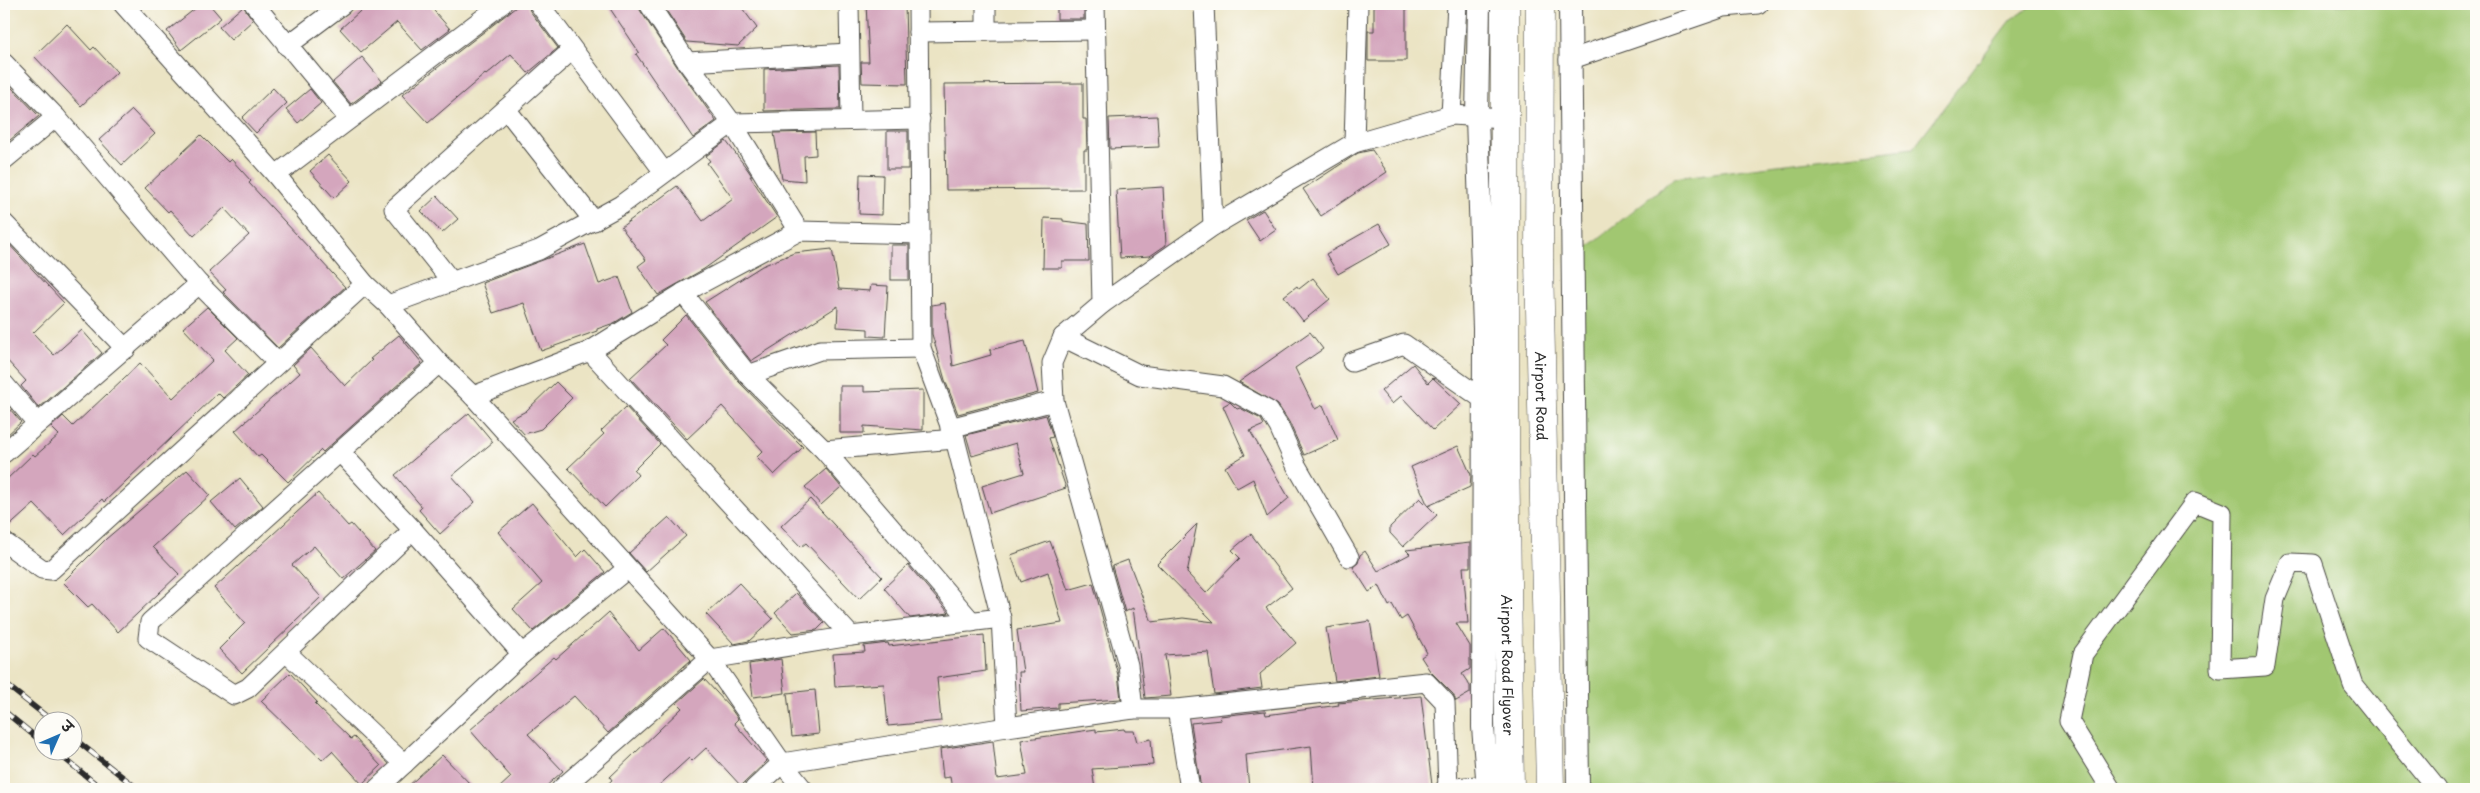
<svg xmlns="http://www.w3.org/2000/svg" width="2480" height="793" font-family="'Playpen Sans','Playpen Sans Deva',sans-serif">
<rect width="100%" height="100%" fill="#fdfcf7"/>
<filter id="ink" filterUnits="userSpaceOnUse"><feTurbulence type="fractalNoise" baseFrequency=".02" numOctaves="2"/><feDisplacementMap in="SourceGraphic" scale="10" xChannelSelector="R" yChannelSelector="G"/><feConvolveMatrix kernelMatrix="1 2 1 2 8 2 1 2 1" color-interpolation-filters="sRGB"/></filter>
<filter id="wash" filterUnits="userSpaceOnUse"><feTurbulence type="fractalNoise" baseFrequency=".0096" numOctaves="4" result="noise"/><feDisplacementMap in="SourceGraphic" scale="20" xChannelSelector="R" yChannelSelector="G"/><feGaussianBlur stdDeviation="1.12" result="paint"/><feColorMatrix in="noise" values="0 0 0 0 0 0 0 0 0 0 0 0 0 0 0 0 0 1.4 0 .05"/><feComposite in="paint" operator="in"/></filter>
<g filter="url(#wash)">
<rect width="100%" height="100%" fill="#ebe4c4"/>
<!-- green -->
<polygon fill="#a1c771" stroke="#66794e" points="2036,4 2476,4 2476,789 1578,789 1583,251 1674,178 1913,148 2011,19"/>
<g id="blocks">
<!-- building -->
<g fill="#d4a6bd">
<polygon points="201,4 209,4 221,18 181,50 167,31"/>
<polygon points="368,4 428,4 450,29 422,50 397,22 361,52 340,29"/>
<polygon points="520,4 528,4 530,11 558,48 528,73 511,54 486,75 485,74 428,123 402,95"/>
<polygon points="607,4 638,4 640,10 678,68 716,121 693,138 636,54 639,52"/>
<polygon points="662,4 739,4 757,28 738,46 687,42"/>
<polygon points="866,4 905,4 907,84 862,83 861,62 869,62"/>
<rect x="1057" y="4" width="27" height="15"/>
<polygon points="1374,4 1406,4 1406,61 1368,61 1368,31 1374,31"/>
<polygon points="243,6 253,20 231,40 219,27"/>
<polygon points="67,24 91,50 94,47 117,72 81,106 34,56"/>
<polygon points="362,57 382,81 351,104 333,82"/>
<polygon points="839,65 840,109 764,111 764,69"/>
<polygon points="1083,83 1083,119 1086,119 1087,150 1084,150 1084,189 946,190 944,84"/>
<polygon points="11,87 39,116 4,145 4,94"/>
<polygon points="273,88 287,103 256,133 242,118"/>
<polygon points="310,89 321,103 298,123 286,109"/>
<polygon points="132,110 155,134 122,165 99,140"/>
<polygon points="1157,116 1159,147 1110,149 1109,118"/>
<rect x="887" y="131" width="21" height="38"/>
<polygon points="815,132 816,155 804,156 805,181 782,179 774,133"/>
<polygon points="201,135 228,162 231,159 251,181 249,183 345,287 278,348 223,292 226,290 209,272 249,235 224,208 194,236 170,210 168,212 145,188"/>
<polygon points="726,141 748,170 752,176 750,176 777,217 704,269 658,295 638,266 646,260 621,227 677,186 703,221 733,199 707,163 710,161 706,156"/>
<polygon points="1372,150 1387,172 1321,216 1303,189 1358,153"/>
<polygon points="328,155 352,181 334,198 310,171"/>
<polygon points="860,174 883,175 882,215 859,214"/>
<polygon points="1163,187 1166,245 1150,256 1120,258 1116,190"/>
<polygon points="437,196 458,219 442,233 421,211"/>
<polygon points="1263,210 1276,230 1260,241 1246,220"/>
<polygon points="1044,218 1063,219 1063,221 1088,224 1089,261 1062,261 1062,268 1043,268"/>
<polygon points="1379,224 1391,244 1338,274 1326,254"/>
<polygon points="4,239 64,303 33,333 54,355 82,330 102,353 39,408 21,386 26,381 4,357"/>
<polygon points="585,244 599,284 619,277 632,312 614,323 597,329 597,331 541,351 524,303 493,313 482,283"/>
<rect x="891" y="245" width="18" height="35"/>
<polygon points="832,249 839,289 870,291 871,285 888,286 885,337 868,336 868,329 837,327 838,306 751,361 705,302 762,266 794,253"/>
<polygon points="1313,278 1330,299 1303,321 1284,296 1297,286 1299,289"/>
<polygon points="945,303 953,366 991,355 990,350 1025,341 1038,393 958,414 945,380 932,334 932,305"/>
<polygon points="207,307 238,338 225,350 248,375 223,398 218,393 104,502 102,499 64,535 34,504 4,531 4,482 33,454 35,456 59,435 51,427 63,416 73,426 140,363 173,398 213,360 183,328"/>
<polygon points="686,315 739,382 803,447 774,475 757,457 763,451 722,406 687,439 630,378 666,345 661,340"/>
<polygon points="1310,332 1323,349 1295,368 1315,409 1323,405 1338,440 1304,455 1289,422 1278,405 1239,382"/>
<polygon points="399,335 422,363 323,452 321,450 288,482 261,455 258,457 235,431 300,373 293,365 311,348 345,386 372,360 370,359"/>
<polygon points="1413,364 1428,383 1433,378 1461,404 1433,430 1401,396 1392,404 1381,391"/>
<polygon points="556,382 572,398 541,429 524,434 511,419 526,411"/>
<polygon points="840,386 864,386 864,392 923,390 923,430 864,426 864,433 840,433"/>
<polygon points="4,402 21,422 4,438"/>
<polygon points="1230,402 1237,409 1240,408 1261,419 1264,425 1250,431 1289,498 1267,517 1253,479 1237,488 1225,467 1245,455 1223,406"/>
<polygon points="626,407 660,444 634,470 638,475 605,507 568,468 604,434 601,431"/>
<polygon points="469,413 493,442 452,476 475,502 440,534 419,510 422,507 395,475"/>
<polygon points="1046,415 1053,437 1049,438 1066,488 990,513 982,486 1024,473 1016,443 972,456 966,435"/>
<polygon points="1458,446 1471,475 1470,487 1428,506 1411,467"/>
<polygon points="826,469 841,487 821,505 805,487"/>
<polygon points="187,470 210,495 153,547 179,574 118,632 92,604 88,607 63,582 106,539"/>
<polygon points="240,478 263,506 235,530 211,502"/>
<polygon points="318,493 348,526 351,524 375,551 343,579 314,546 292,565 321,597 242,673 219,649 245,623 214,588"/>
<polygon points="1420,498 1437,515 1403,547 1390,533 1390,527"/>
<polygon points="810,499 882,577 859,599 806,543 801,547 781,526"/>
<polygon points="532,503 577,557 585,549 605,572 533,631 513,609 542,583 498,532"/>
<polygon points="669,517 686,536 646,572 629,553"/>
<polygon points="1197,524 1187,573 1206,593 1240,558 1232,550 1251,534 1292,588 1266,608 1296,643 1260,674 1262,688 1214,694 1208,652 1165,655 1171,696 1145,698 1133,608 1125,612 1112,566 1128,560 1152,622 1183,618 1214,622 1157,564"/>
<polygon points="1050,541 1068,590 1093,583 1118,675 1121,699 1058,703 1058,708 1021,711 1019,672 1023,672 1017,630 1062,623 1048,572 1021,582 1011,555"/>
<polygon points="1470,543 1470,567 1463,567 1468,623 1456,623 1470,646 1470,669 1462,674 1470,686 1470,693 1456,701 1453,694 1430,671 1421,657 1427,653 1407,616 1401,620 1392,604 1389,606 1379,585 1369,592 1353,567 1358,563 1360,555 1365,551 1378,571 1410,554 1406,550"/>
<polygon points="908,565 949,613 910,618 884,588"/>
<polygon points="739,583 773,619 749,641 734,644 706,614"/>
<polygon points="796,593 824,623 817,630 793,633 775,613"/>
<polygon points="608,613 639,650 664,628 691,660 608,733 574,696 528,734 563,771 543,789 498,789 511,777 470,730 554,657 556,659"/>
<polygon points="1370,621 1379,676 1335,681 1326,628"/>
<polygon points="984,635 986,671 937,678 941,721 888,726 884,684 835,687 833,654 865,652 864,646 888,643 889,646"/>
<polygon points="781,659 785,693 753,697 749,664"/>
<polygon points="290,673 317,702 315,704 351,739 354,737 381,766 362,784 332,751 322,760 261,701"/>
<polygon points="704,679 729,706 738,719 734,723 767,761 741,786 706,748 692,761 689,758 655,789 602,789 612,780 610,777 682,708 677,703"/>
<polygon points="815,690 819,734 792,737 787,693"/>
<polygon points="1421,696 1432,785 1397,789 1314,789 1311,746 1246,755 1249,789 1201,789 1191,723 1221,720 1220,716 1265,711 1266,715 1339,705 1338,703"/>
<polygon points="1096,729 1096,732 1124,729 1125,731 1134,731 1137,742 1151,739 1153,765 1092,769 1095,789 952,789 950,777 943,778 940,749 993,741 997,779 1027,775 1021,740"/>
<polygon points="442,755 475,789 405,789"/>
</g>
</g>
</g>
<g filter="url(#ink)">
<use href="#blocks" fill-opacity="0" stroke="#484742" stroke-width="1"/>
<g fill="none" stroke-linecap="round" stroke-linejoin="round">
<defs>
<g id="minor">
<polyline points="123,4 276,175 365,284 388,305 439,363 473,396 710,659 782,763 803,789"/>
<polyline points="254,4 349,119"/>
<polyline points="539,4 664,172"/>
<polyline points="649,4 687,62 732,123 799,231"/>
<polyline points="849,4 851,119"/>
<polyline points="918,4 921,348 955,439 1001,618 1007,727"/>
<polyline points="1095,4 1102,304"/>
<polyline points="1204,4 1213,226"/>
<polyline points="986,31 986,4"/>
<polyline points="918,32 1095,30"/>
<polyline points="287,46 343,4"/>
<polyline points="1569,60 1724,7 1758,4"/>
<polyline points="687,62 849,53"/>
<polyline points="4,63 56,117 199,284 277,362"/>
<polyline points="506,109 594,221"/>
<polyline points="1451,115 1457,4"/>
<polyline points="1354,143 1358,4"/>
<polyline points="4,160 56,117"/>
<polyline points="276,175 502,4"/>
<polyline points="4,223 126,349"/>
<polyline points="452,282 394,209 572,50"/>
<polyline points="683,293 748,375 824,450 972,622"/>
<polyline points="388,305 539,250 621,205 732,123 920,119"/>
<polyline points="1063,337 1140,375 1223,386 1269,411 1279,427 1296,465 1349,557"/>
<polyline points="590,351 851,636"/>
<polyline points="1352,362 1404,344 1484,400"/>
<polyline points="748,375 820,350 921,348"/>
<polyline points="4,384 37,423"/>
<polyline points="473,396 590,351 683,293 799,231 920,234"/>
<polyline points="950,428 1054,401"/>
<polyline points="824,450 955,439"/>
<polyline points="4,453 199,284"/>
<polyline points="341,453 413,530 522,654"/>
<polyline points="413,530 248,688 234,695 148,638 150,622 439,363"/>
<polyline points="4,542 42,569 51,570 365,284"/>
<polyline points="286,652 404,764"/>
<polyline points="1133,709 1128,665 1054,401 1052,363 1063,337 1102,304 1213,226 1354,143 1451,115 1505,118"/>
<polyline points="1177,709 1190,789"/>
<polyline points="377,789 522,654 627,569"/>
<polyline points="561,789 710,659 851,636 1001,618"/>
<polyline points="754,789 782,763 1007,727 1133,709 1177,709 1426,682 1445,702 1448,789"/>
<polyline points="1445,789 1487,785"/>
<polyline points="2111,789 2069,721 2083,654 2195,502 2222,513 2220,669 2265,666 2275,599 2290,563 2313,564 2353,685 2437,789"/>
</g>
<g id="tertiary">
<polyline points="1479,4 1477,117 1484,329 1483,727 1488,789"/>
<polyline points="1570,4 1578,789"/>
</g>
<g id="primary">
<path id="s1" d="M1505 4V445L1510 789"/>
<path id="s2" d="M1540 4 1539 260 1550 789"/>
</g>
</defs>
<!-- minor casing -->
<use href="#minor" stroke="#484742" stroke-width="21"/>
<!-- tertiary casing -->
<use href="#tertiary" stroke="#484742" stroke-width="24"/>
<!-- primary casing -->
<use href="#primary" stroke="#484742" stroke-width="29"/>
<!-- minor -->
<use href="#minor" stroke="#fff" stroke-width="19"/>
<!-- tertiary -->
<use href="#tertiary" stroke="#fff" stroke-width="22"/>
<!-- primary -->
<use href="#primary" stroke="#fff" stroke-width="28"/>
<defs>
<g id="rail">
<polyline points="4,683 51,720"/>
<polyline points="4,711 42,742"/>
<polyline points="72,737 138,789"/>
<polyline points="54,750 102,789"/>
</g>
</defs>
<!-- rail casing -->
<use href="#rail" stroke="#2b2b2b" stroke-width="5.5"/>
<!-- rail -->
<use href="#rail" stroke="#fdfcf7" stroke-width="4" stroke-dasharray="11" stroke-linecap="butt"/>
</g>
</g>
<g text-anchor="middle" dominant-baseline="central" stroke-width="4" stroke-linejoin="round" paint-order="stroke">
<!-- street labels -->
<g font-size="14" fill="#2b2b2b" stroke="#fdfcf7">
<text stroke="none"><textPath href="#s2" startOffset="392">Airport Road</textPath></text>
<text stroke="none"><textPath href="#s1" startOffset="661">Airport Road Flyover</textPath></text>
</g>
</g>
<!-- margin -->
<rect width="2480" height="793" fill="none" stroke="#fdfcf7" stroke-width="20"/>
<!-- north arrow -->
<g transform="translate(58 736) rotate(45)"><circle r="24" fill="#fdfcf7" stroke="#a9a8a5"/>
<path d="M0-4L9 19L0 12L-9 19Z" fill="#1f6fb2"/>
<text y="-8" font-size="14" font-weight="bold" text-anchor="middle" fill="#2b2b2b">उ</text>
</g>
</svg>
